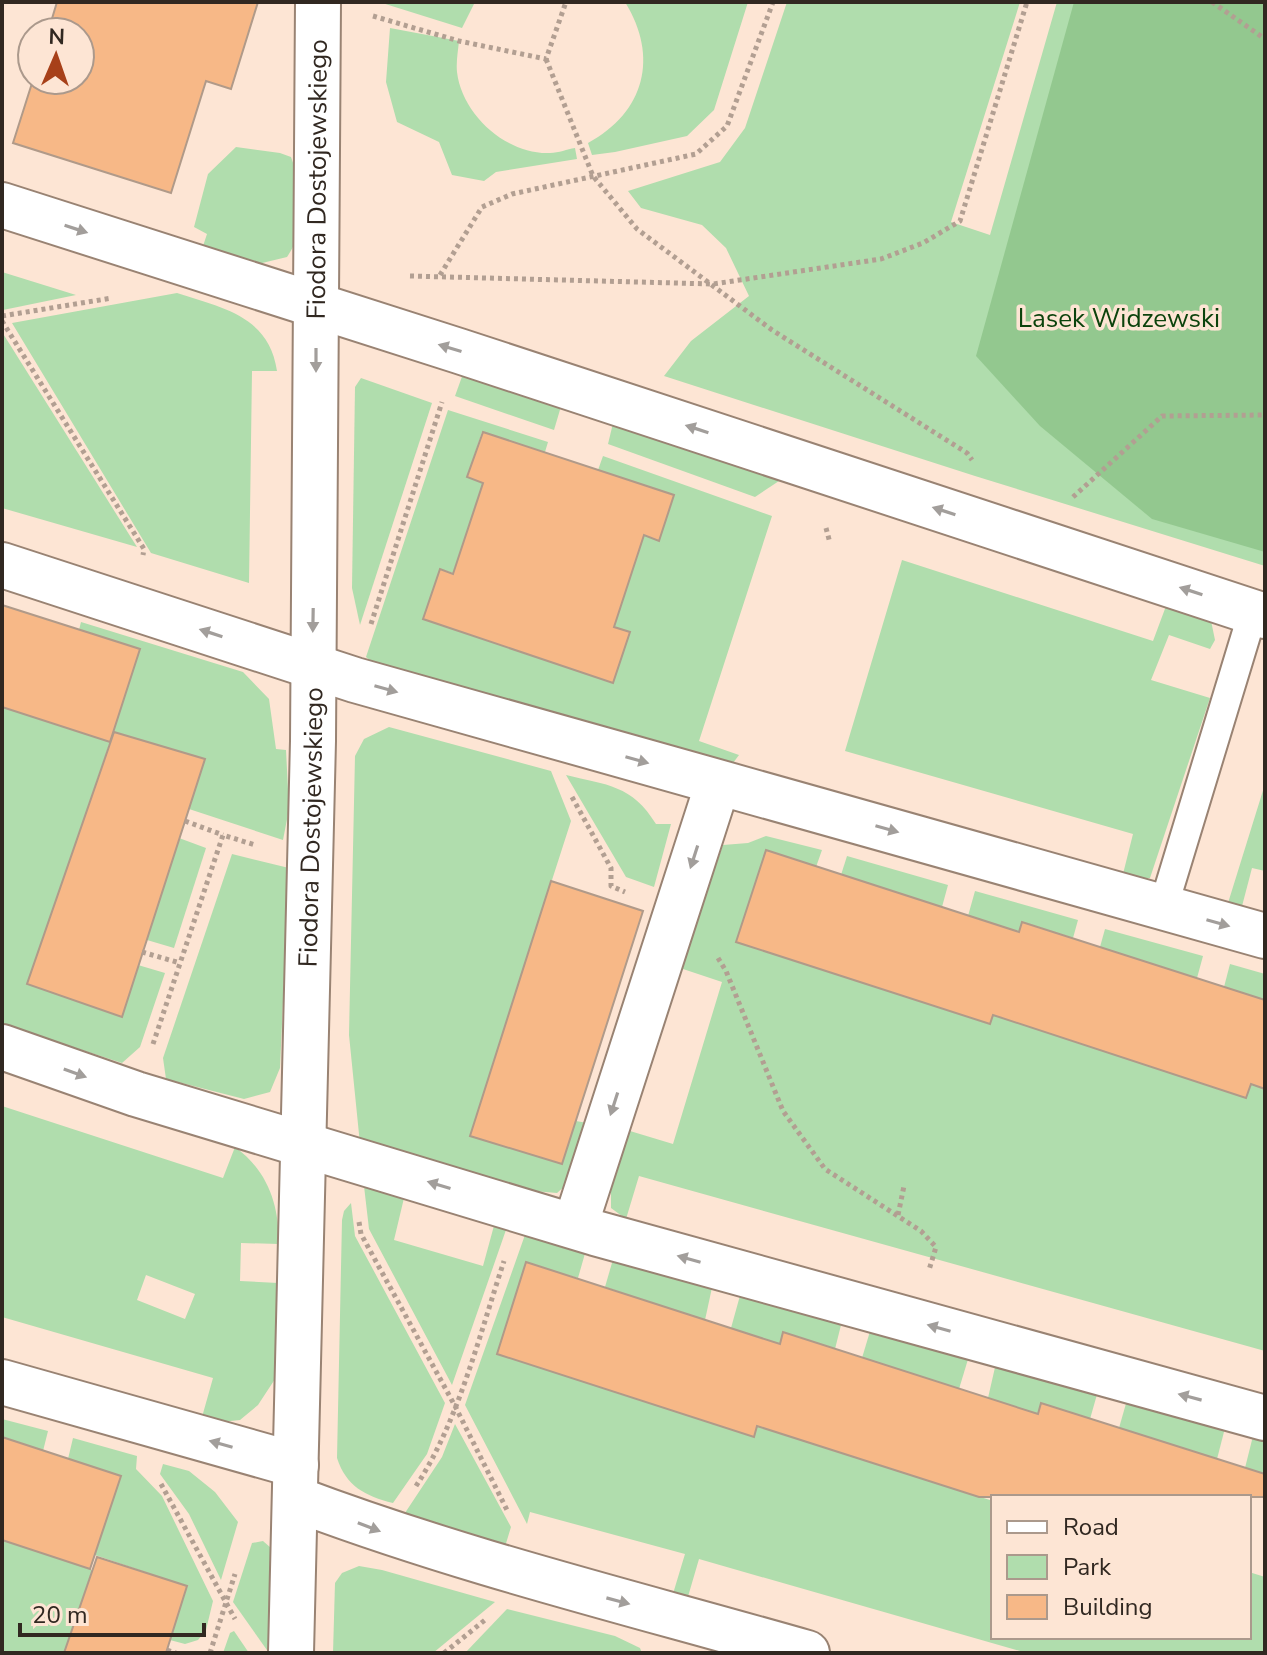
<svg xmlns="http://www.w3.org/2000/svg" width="1267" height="1655" font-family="'Nunito Sans',sans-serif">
<rect width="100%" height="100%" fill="#fde5d4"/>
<!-- green -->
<g fill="#b0ddad" fill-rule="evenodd">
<polygon points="379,2 475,2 462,28"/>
<path d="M625 2H748L714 110 687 136 615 152 592 155 588 143C645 112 659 57 625 2Z"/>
<polygon points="787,2 1020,2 951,222 990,235 1057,2 1265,2 1265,566 975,476 664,376 691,341 749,296 726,248 702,225 641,208 628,191 720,162 745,128"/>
<path d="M390 28 459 41C458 51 456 62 457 72 462 115 507 155 550 153 559 153 567 149 575 148L577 159 496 172 484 181 452 175 439 142 397 122 386 82Z"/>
<path d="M236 147 280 153 291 157C304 194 310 223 287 257L258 264 203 246 207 234 194 227 208 174Z"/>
<polygon points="2,272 76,295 3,310"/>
<path d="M177 293C223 308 269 316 277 371H252L249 583 151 553 12 323Z"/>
<polygon points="2,332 137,547 2,508"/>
<polygon points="464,371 562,403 554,430 455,396"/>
<polygon points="361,378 432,403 360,625 352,588 355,387"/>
<polygon points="448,410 548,442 545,452 482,432 467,477 483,483 453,573 440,569 423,619 613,683 629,632 614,627 644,535 658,541 598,470 603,456 772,516 699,741 739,755 733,763 723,764 377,666 366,657"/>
<polygon points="614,419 788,475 755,497 608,444"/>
<polygon points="902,560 1153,641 1169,598 1209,611 1215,640 1210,649 1169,635 1151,680 1210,698 1150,878 1122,878 1133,834 845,751"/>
<polygon points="81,622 243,672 269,699 276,749 286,750 289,809 283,840 189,809 204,759 113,732 139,650 79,630"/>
<polygon points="2,707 110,742 27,984 121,1017 138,965 165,973 140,1047 122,1063 2,1024"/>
<polygon points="389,727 551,771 571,821 470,1135 562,1164 576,1121 593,1124 576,1176 557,1193 522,1190 360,1144 349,1035 355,756 364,739"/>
<path d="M566 775C607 785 632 785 656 824H671L654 887 626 877Z"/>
<polygon points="1265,784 1265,871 1252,868 1241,910 1228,903"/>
<polygon points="766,836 822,850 816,867 766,850 736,942 989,1024 993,1015 1246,1098 1251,1084 1265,1089 1265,1351 639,1176 626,1219 611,1208 611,1191 630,1131 673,1144 722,982 680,968 723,845 748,843"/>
<polygon points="179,838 206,848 174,948 147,940"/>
<polygon points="232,854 289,868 280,1068 270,1092 244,1099 166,1079 163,1058"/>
<polygon points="847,856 948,885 942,907 841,875"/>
<polygon points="975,891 1078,920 1073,938 1023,922 1019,932 968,916"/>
<polygon points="1105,929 1203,956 1197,978 1100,947"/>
<polygon points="1230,964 1265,974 1265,1000 1224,987"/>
<path d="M2 1106 223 1178 235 1147C268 1171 279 1205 279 1244L241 1243 240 1281 278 1283 277 1376 258 1405 240 1420 221 1422 202 1417 213 1378 2 1317ZM146 1275 195 1294 185 1319 137 1300Z"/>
<polygon points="364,1186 404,1198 394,1240 483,1266 495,1222 507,1227 452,1385 369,1229"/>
<path d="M351 1203 355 1236 445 1403 427 1454 393 1503C365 1496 346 1486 337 1458L342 1220 344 1211Z"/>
<polygon points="526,1232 586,1250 578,1278 526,1263 497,1354 754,1436 757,1426 993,1501 993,1637 1249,1637 1249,1572 1265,1577 1265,1653 1027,1653 699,1559 687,1600 672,1597 685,1554 530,1512 527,1524 465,1405"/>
<polygon points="614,1256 713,1283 705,1320 605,1287"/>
<polygon points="741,1292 842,1321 835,1349 784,1333 780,1344 731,1328"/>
<polygon points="871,1328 969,1356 959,1389 862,1358"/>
<polygon points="996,1363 1098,1391 1090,1419 1042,1403 1038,1414 988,1398"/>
<polygon points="1127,1400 1225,1428 1217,1459 1119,1428"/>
<polygon points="2,1419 48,1431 43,1451 2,1437"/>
<polygon points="455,1424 511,1527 504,1550 401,1519 442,1457"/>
<polygon points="1253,1436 1265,1439 1265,1474 1245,1468"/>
<polygon points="73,1438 137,1456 136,1469 162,1496 213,1601 206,1630 198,1640 185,1644 170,1640 186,1586 95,1555 121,1476 68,1459"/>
<polygon points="163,1464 189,1471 215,1492 238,1522 221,1580 189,1514 160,1474"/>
<polygon points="2,1540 92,1570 64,1653 2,1653"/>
<polygon points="263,1541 271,1548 269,1653 233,1602 252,1543"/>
<polygon points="359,1566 382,1570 495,1602 433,1653 333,1653 335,1583 342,1573"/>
<polygon points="507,1609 615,1636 640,1648 642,1653 465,1653"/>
<polygon points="234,1631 249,1653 223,1653 230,1633"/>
</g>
<!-- forest -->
<polygon fill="#93c88f" points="1074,2 1265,2 1265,552 1152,519 1040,426 976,356"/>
<!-- building -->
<g fill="#f7b887" stroke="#b09a89" stroke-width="2">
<polygon points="57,2 258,2 231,89 206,81 171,193 13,143 33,80 80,80 80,32 48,32"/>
<polygon points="483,432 674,495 659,541 644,535 614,627 630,632 613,683 423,619 440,569 453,574 483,483 467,477"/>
<polygon points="2,605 140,649 110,742 2,707"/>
<polygon points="114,732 205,759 122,1017 27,984"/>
<polygon points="766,850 1019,932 1022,922 1265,1000 1265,1089 1251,1084 1246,1098 993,1015 990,1024 736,942"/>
<polygon points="551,881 643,911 562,1164 470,1136"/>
<polygon points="526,1262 780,1344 783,1332 1038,1414 1041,1403 1265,1474 1265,1497 979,1497 757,1426 754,1437 497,1354"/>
<polygon points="2,1437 121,1476 90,1569 2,1540"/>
<polygon points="97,1557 187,1586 166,1653 64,1653"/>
</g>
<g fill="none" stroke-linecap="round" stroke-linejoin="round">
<defs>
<polyline id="lane" points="1163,908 1253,612"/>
<g id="street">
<polyline points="2,205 459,351 1265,616"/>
<polyline points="2,565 355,680 1265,936"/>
<polyline points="2,1047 136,1094 595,1233 1265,1418"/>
<polyline points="575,1226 718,783"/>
<polyline points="2,1382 296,1465"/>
<path d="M296 1499C463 1562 636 1604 807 1653"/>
<path id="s1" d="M291 1653 313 741 318 2"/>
</g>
</defs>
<!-- lane casing -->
<use href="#lane" stroke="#998373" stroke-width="32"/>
<!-- street casing -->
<use href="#street" stroke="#998373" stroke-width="48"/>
<!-- path -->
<g stroke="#b29f92" stroke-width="5" stroke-dasharray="4 4" stroke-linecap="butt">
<polyline points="1212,2 1265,39"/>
<polyline points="373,16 459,41 546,59 566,2"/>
<polyline points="546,59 593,176 637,229 772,330 967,453 972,460"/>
<polyline points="440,275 482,207 512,194 696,154 727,126 773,2"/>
<polyline points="410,276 713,284 881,259 923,243 960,221 1027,2"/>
<polyline points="2,316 112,298"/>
<polyline points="2,321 144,549 143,555"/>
<polyline points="1073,497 1162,416 1265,415"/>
<polyline points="826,528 830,543"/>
<polyline points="371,624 442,402"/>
<polyline points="572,797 611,868 611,886 625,892"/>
<polyline points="185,821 223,835"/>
<polyline points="142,952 180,963"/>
<polyline points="718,958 726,971 783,1111 825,1169 921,1231 936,1247 929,1270"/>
<polyline points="153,1044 223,835 255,845"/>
<polyline points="898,1215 904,1186"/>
<polyline points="359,1222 361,1234 455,1406 508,1512"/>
<polyline points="161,1484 235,1619"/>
<path d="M416 1486C458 1423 480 1333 504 1261"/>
<polyline points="167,1650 176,1653"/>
<polyline points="210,1653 235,1574"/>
<polyline points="444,1653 485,1620"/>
</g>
<!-- lane -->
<use href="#lane" stroke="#fff" stroke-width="28"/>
<!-- street -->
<use href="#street" stroke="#fff" stroke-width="44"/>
</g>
<!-- one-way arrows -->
<defs><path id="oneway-solid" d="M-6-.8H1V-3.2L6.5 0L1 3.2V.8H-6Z" transform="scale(2)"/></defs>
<g fill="#a29e9b">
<use href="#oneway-solid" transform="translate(76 229) rotate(18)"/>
<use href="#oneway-solid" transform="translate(450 348) rotate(-163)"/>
<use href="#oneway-solid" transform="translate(316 360) rotate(90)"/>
<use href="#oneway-solid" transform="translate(697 429) rotate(-162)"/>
<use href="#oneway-solid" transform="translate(944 511) rotate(-162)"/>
<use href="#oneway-solid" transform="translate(1191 591) rotate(-162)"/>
<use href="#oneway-solid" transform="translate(313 620) rotate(91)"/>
<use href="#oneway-solid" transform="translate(211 633) rotate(-162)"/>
<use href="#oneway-solid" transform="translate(386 689) rotate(16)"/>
<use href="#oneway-solid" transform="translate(637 760) rotate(16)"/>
<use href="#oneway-solid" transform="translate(887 829) rotate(16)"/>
<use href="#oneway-solid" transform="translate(694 857) rotate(108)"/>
<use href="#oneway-solid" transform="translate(1218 923) rotate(16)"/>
<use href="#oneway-solid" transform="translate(75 1073) rotate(20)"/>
<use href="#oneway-solid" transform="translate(614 1104) rotate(108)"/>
<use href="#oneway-solid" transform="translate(439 1185) rotate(-163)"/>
<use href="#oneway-solid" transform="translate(689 1259) rotate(-164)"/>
<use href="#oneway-solid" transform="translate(939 1328) rotate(-164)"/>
<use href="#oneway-solid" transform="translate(1190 1397) rotate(-165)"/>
<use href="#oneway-solid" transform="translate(221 1444) rotate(-164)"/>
<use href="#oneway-solid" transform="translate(369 1527) rotate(21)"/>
<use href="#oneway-solid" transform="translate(618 1601) rotate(15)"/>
</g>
<g text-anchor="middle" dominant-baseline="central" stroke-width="7" stroke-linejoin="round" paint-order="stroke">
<!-- street labels -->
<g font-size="26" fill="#312821" stroke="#fde5d4">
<text stroke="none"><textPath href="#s1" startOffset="1474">Fiodora Dostojewskiego</textPath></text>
<text stroke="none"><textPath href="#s1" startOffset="826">Fiodora Dostojewskiego</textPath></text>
</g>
<!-- park labels -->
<g font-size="26" fill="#0c430c" stroke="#fde5d4">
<text x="1119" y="318">Lasek Widzewski</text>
</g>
</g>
<!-- border -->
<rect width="1267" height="1655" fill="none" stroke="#312821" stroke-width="8"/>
<!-- legend -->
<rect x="991" y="1495" width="260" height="144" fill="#fde5d4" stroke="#ab998c" stroke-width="2"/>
<rect x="1007" y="1521" width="40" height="12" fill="#ffffff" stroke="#ab998c" stroke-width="2"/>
<text x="1063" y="1535" font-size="24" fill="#312821">Road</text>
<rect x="1007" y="1555" width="40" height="24" fill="#b0ddad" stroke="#ab998c" stroke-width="2"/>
<text x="1063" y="1575" font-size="24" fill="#312821">Park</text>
<rect x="1007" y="1595" width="40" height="24" fill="#f7b887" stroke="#ab998c" stroke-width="2"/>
<text x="1063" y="1615" font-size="24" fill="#312821">Building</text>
<!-- north arrow -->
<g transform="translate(56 56) rotate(2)"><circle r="38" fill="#fde5d4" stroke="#ab998c" stroke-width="2"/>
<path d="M0-6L14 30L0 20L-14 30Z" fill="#a74019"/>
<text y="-12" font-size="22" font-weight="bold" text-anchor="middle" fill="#312821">N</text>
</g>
<!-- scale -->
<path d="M20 1623v12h184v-12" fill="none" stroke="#312821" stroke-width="4"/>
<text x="32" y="1623" font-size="24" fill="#312821" stroke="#fde5d4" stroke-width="6" paint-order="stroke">20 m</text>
</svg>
